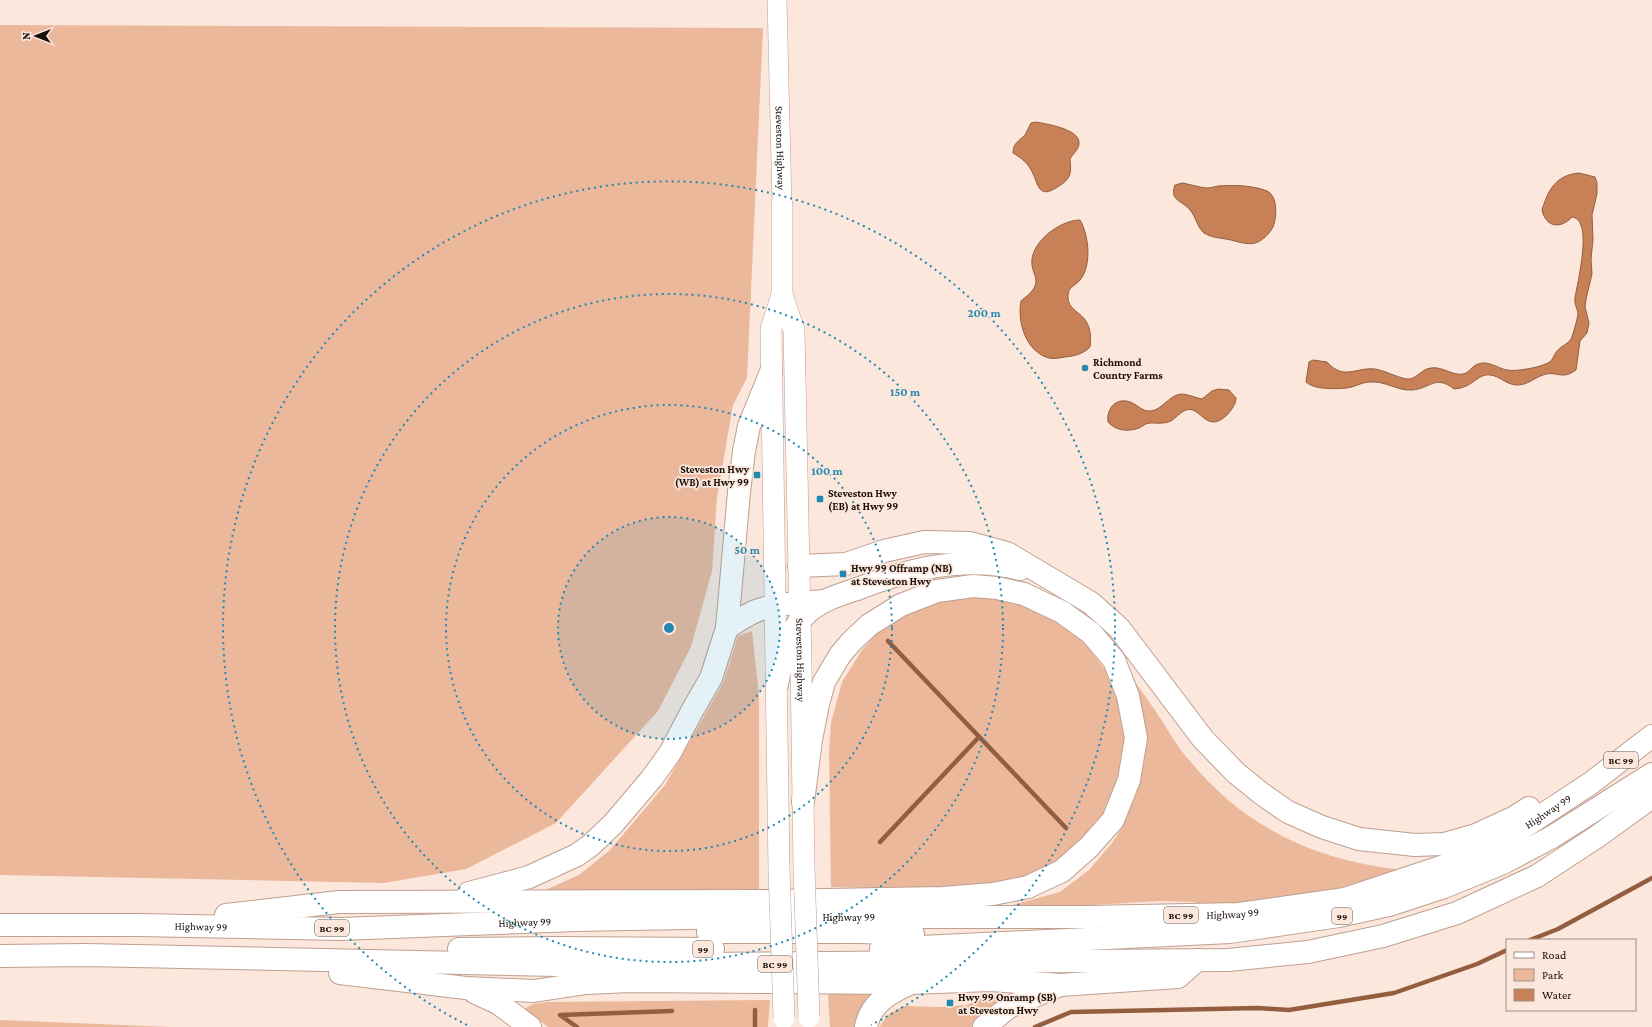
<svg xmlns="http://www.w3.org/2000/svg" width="1652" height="1027" font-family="'Crimson Pro',serif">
<rect width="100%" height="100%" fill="#fbe7dc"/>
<!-- green -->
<g fill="#ecb89c">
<polygon points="0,25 763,28 747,378 733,405 717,498 712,571 691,647 658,711 556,823 466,869 384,883 0,875"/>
<polygon points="953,596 1005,596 1047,615 1076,635 1089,648 1111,678 1118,694 1125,727 1125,744 1121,777 1101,823 1049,872 963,890 831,887 829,752 831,723 842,682 862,650 886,623 904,613"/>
<polygon points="752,631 759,696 759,889 541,892 579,875 610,850 665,785 723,683 738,636"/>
<path d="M1129 674C1140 689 1152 705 1162 721 1171 735 1179 749 1190 761 1245 828 1318 862 1404 870L1374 879 1313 894 1219 908 1193 902 1161 901 990 911 1060 892 1089 870 1112 843 1122 828 1136 795 1140 778Z"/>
<polygon points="851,993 872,994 861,1015 858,1027 830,1027 828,994"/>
<polygon points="1004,994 1003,997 971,1027 879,1027 889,1014 903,1006 940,1007 967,1005 985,997"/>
<polygon points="770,1000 768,1027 548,1027 524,1009 533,1004 548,1002"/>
<polygon points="0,1020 170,1027 0,1027"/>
</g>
<!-- water -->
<g fill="#c88057" stroke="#935e3f">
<path d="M1036 122C1046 124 1080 129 1079 143 1079 150 1073 153 1070 159 1071 170 1072 177 1062 184 1035 204 1040 181 1028 165 1024 160 1018 156 1013 153 1013 143 1019 141 1025 135 1027 131 1029 127 1031 123Z"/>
<path d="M1579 173 1595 177 1597 183V194L1592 215 1593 240 1591 259 1592 274 1586 299 1585 307 1589 323 1587 333 1580 341 1576 370C1561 381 1557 370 1543 375 1534 378 1528 385 1517 385 1505 385 1498 373 1485 375 1475 378 1470 388 1454 389 1435 374 1430 389 1412 390 1397 391 1387 381 1370 382 1362 382 1355 387 1347 388 1336 389 1314 390 1306 382L1309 362 1313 360 1327 362C1344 381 1355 367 1375 369 1384 370 1402 380 1410 379 1418 377 1422 369 1431 368 1442 366 1452 376 1463 374 1469 373 1472 366 1478 364 1488 360 1497 368 1507 370 1516 372 1544 367 1551 361 1554 357 1555 352 1559 349 1563 345 1568 344 1571 339 1573 335 1578 317 1578 313 1577 308 1574 304 1575 298 1577 284 1594 219 1572 217 1561 229 1546 228 1542 210 1548 190 1556 175 1579 173Z"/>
<path d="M1182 183C1189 184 1198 187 1206 188 1210 188 1214 187 1218 186 1233 185 1252 185 1267 191 1278 196 1277 217 1273 227 1270 233 1264 239 1258 242 1250 246 1239 242 1231 240 1222 238 1212 238 1204 233 1197 227 1196 217 1190 210 1182 200 1169 201 1175 185Z"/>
<path d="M1080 220C1089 235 1092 266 1080 280 1075 286 1068 287 1068 296 1067 310 1082 312 1087 323 1091 330 1091 339 1090 347 1083 354 1075 356 1065 357 1060 358 1054 359 1049 358 1026 352 1017 322 1021 301 1025 297 1031 294 1034 288 1039 279 1033 274 1032 265 1029 243 1060 220 1080 220Z"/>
<path d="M1218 389 1229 390 1236 398C1236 404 1232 409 1228 414 1206 436 1201 405 1186 410 1180 412 1176 418 1171 421 1164 424 1157 423 1150 423 1146 423 1143 426 1139 428 1128 432 1116 431 1108 422 1106 409 1116 397 1130 402 1139 405 1143 414 1155 410 1164 406 1171 395 1181 394 1188 394 1196 398 1202 399L1212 391Z"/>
</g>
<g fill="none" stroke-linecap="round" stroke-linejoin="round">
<!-- stream -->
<g stroke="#935e3f" stroke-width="4.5">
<polyline points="888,641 1066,828"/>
<polyline points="880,842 979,737"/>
<polyline points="1530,940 1558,929 1652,878"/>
<polyline points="755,1010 755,1027"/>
<polyline points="577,1027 560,1015 672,1011"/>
<polyline points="1035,1027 1071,1012 1258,1008 1289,1010 1394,993 1477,964 1507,950"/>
</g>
<defs>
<g id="tertiary">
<path id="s1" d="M777 0 782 205"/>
</g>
<g id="secondary">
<path id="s2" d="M782 295 794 330 801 665 804 868"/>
<polyline points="779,869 771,329 782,295 782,205"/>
</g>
<g id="motorway">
<polyline points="799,566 846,564 884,551 924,542 970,543 1007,553 1091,603 1119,628 1203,739 1236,773 1262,794 1288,812 1322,827 1359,839 1415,845 1444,844 1476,835 1513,818 1529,808"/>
<path d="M727 628C736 622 746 615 756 611 777 603 802 603 824 601"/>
<path d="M777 684C782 659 788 630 808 612 822 600 839 595 857 589 909 569 963 555 1020 569"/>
<polyline points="469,893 529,877 577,855 591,845 613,824 652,778 670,753 692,711 711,678 727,628 739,492 744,451 749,426 771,372"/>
<polyline points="226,915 339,902 767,901 943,898 993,894 1028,887 1062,871 1089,847 1113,820 1129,780 1136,738 1128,696 1114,660 1091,633 1062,612 1024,594 997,588 973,586 937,591 901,605 869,625 851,642 840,655 824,682 818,704 811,740 803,802"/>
<path id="s3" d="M0 925H137L341 929 576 920 742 917H1089L1239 914 1345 899 1486 852 1591 783 1652 736"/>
<polyline points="708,932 860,932 913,934"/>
<polyline points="459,949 557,948 713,949"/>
<polyline points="881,949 1230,932 1339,916 1389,905 1444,887 1503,863 1552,837 1652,774"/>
<polyline points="0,956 86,955 558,965 1228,960 1308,952 1383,936 1457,913 1537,876 1598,836 1652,797"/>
<polyline points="340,973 466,988 534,991 586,983 629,981 910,983 991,980 1060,985 1178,977 1197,960"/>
<polyline points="474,992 498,1003 530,1027"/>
<path d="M866 1027C870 1004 889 993 909 984"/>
<polyline points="984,1027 1009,1007 1058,986"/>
</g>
</defs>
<!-- tertiary casing -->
<use href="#tertiary" stroke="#bf9f8f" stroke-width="20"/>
<!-- secondary casing -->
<use href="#secondary" stroke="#bf9f8f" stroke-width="22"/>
<!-- motorway casing -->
<use href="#motorway" stroke="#bf9f8f" stroke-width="24"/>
<!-- tertiary -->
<use href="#tertiary" stroke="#fff" stroke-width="19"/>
<!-- secondary -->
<use href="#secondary" stroke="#fff" stroke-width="21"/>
<!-- motorway -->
<use href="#motorway" stroke="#fff" stroke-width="22"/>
<defs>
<g id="secondary-bridge">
<polyline points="804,868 809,1017"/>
<polyline points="779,869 784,1018"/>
</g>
</defs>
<!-- secondary-bridge casing -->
<use href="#secondary-bridge" stroke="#bf9f8f" stroke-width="22" stroke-linecap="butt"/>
<!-- secondary-bridge -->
<use href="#secondary-bridge" stroke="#fff" stroke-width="21"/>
</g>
<!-- distance rings -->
<circle cx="669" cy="628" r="111" fill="#2189b1" fill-opacity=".12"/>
<g fill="none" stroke="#2189b1" stroke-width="2" stroke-dasharray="2 4">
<circle cx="669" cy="628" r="111"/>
<circle cx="669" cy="628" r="223"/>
<circle cx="669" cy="628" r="334"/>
<path d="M467 1025A446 446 0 1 1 871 1025"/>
</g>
<!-- markers -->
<g fill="#2189b1" stroke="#fbe7dc" stroke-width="1.5">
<circle cx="1085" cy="368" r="4"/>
<rect x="753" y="471" width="8" height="8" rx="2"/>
<rect x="816" y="495" width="8" height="8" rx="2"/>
<rect x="839" y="570" width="8" height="8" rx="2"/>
<rect x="946" y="999" width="8" height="8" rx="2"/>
</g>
<g text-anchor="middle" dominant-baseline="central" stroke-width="3.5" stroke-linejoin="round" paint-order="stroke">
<!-- shield labels -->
<g fill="#fbe7dc" stroke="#5c4e47" stroke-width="1">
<rect x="1604" y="752" width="34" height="16" rx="3"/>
<rect x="1164" y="907" width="34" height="16" rx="3"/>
<rect x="1332" y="908" width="20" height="16" rx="3"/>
<rect x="315" y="920" width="34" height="16" rx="3"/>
<rect x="693" y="941" width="20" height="16" rx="3"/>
<rect x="758" y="956" width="34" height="16" rx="3"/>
</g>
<g font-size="10" font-weight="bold" fill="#180d07">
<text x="1621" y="760">BC 99</text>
<text x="1181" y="915">BC 99</text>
<text x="1342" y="916">99</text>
<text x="332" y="928">BC 99</text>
<text x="703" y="949">99</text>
<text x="775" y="964">BC 99</text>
</g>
<!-- street labels -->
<g font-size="11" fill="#180d07" stroke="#fbe7dc">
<text stroke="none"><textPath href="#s1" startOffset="148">Steveston Highway</textPath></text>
<text stroke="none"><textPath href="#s2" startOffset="367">Steveston Highway</textPath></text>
<text stroke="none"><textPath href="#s3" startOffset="1569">Highway 99</textPath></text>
<text stroke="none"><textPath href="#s3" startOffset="1233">Highway 99</textPath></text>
<text stroke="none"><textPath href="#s3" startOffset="849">Highway 99</textPath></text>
<text stroke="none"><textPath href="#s3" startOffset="525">Highway 99</textPath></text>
<text stroke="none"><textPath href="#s3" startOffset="201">Highway 99</textPath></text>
</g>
<!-- poi labels -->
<g font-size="11" font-weight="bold" fill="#180d07" stroke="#fbe7dc" text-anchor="start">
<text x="1093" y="362">Richmond<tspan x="1093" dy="13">Country Farms</tspan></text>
<text x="749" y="469" text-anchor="end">Steveston Hwy<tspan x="749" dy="13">(WB) at Hwy 99</tspan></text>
<text x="828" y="493">Steveston Hwy<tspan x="828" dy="13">(EB) at Hwy 99</tspan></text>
<text x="851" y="568">Hwy 99 Offramp (NB)<tspan x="851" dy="13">at Steveston Hwy</tspan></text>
<text x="958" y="997">Hwy 99 Onramp (SB)<tspan x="958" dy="13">at Steveston Hwy</tspan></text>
</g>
</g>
<circle cx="669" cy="628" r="6" fill="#2189b1" stroke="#fbe7dc" stroke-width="2"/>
<g font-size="12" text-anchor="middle" font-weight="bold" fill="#2189b1" stroke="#fbe7dc" stroke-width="3.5" stroke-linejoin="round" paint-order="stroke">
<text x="984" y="317">200 m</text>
<text x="905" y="396">150 m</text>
<text x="827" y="475">100 m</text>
<text x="747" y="554">50 m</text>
</g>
<!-- legend -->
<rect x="1506" y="939" width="130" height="72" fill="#fbe7dc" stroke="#a09087"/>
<rect x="1514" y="952" width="20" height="6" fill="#ffffff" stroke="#a09087"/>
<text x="1542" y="959" font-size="12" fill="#180d07">Road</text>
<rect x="1514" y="969" width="20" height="12" fill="#ecb89c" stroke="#a09087"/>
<text x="1542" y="979" font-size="12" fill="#180d07">Park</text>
<rect x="1514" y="989" width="20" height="12" fill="#c88057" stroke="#a09087"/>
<text x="1542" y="999" font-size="12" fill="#180d07">Water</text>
<!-- north arrow -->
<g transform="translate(36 36) rotate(270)" stroke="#fbe7dc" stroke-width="3" paint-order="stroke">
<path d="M0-3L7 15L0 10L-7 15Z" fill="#180d07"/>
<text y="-6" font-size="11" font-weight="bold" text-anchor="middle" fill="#180d07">N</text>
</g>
</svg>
